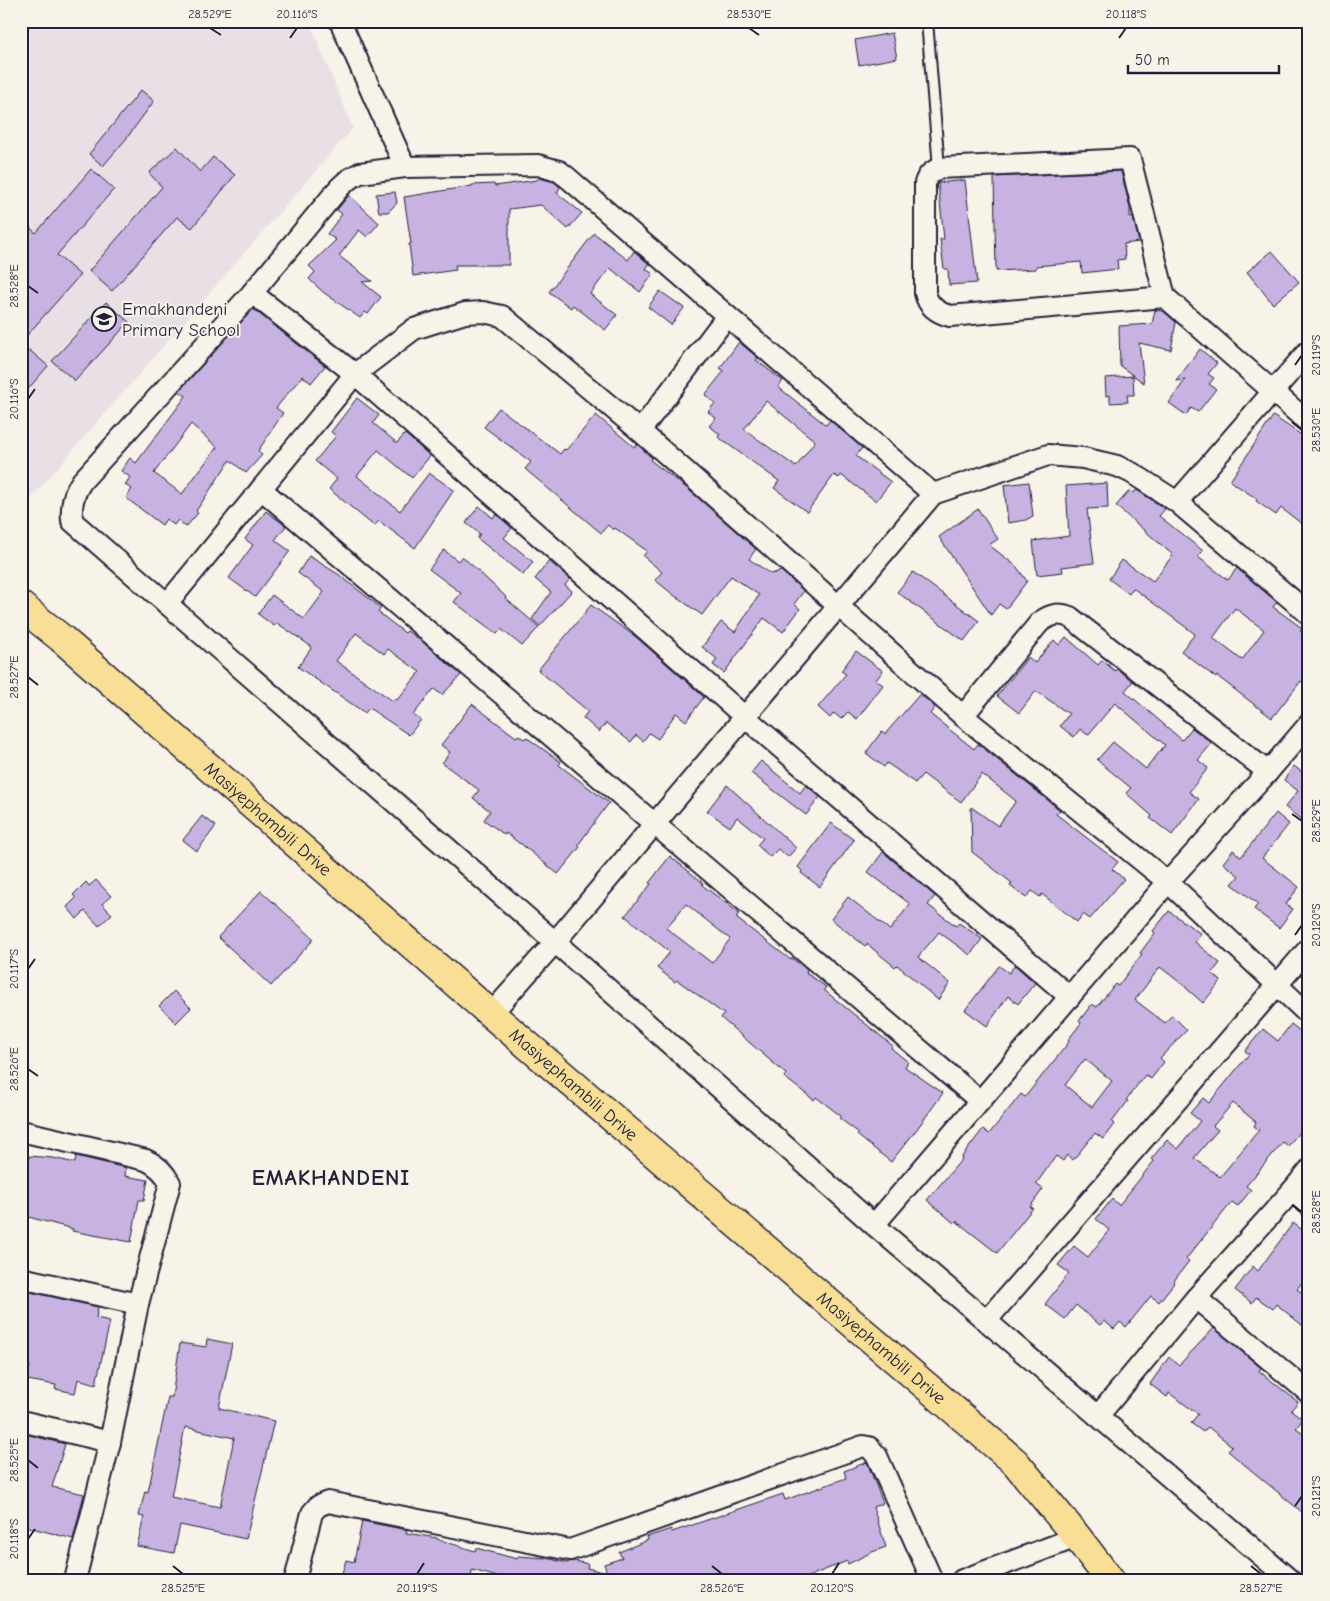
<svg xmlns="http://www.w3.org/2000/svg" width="1330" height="1601" font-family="'Comic Neue',sans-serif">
<rect width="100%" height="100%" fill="#f7f3e8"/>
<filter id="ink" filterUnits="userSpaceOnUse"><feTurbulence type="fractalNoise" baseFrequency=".02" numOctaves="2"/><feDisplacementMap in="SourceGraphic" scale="10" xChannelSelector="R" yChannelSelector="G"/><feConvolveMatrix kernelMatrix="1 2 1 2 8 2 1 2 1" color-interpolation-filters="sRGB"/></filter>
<g filter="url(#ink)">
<!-- built -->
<polygon fill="#e9e0e6" points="21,21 309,21 353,128 21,510"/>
<!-- building -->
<g fill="#c7b2e1" stroke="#22223b" fill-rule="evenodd">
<polygon points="892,33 897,58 859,65 855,40"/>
<polygon points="141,90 154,101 126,139 103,166 89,154"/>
<polygon points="177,147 200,172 213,157 235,175 192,228 177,217 112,291 89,271 162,187 149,173"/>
<polygon points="91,169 114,189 57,255 80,275 21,342 21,220 36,233"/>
<polygon points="1121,171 1130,208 1130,218 1133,217 1139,242 1124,244 1125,259 1117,260 1118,269 1082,273 1081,262 1036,266 1036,269 996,271 994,177"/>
<polygon points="539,178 554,182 560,187 557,193 582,213 568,229 541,205 509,209 509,265 455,265 456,270 413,276 409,244 411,244 404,197 472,186 472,185 494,184 495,186 537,180"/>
<polygon points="965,180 977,283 949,285 948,269 944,269 940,239 944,239 938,183"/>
<polygon points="395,192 397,203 388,212 379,212 376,194"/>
<polygon points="349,195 379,223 367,237 359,230 339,256 372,281 362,282 381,297 368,314 365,312 360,318 323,292 309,279 315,272 309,266 336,240 327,234 342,214 337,210"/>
<polygon points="594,233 628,260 634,251 649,264 646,269 653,274 640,292 610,268 590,294 617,315 605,330 573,305 571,308 549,292"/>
<polygon points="1272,251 1299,282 1273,304 1247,272"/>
<polygon points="660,291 684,308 671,325 648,307"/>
<polygon points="106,302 129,322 75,381 52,361"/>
<path d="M253 309 325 366 311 383 302 376 276 408 283 413 258 451 262 455 246 473 230 460 196 511 198 513 186 527 178 520 174 525 166 519 162 525 126 498 132 489 125 485 130 477 121 471 130 458 136 463 186 396 179 391ZM191 424 217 447 182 494 154 473Z"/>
<polygon points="1155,310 1163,311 1176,322 1171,350 1139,343 1144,383 1120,366 1119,326 1152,324"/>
<path d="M739 342 758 358 756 360 783 381 778 387 826 425 830 420 862 448 856 456 891 482 876 501 841 475 839 478 834 475 807 512 774 488 779 481 718 437 720 434 709 426 716 418 708 412 715 403 705 395 724 371 720 368ZM766 401 815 441 796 467 744 429Z"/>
<polygon points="21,343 48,366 21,397"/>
<polygon points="1200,349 1217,363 1208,374 1214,378 1209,384 1216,389 1198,412 1191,408 1186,415 1169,403 1185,380 1176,381"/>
<polygon points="1133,376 1134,395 1127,395 1128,402 1110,403 1110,395 1106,396 1105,378"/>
<polygon points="357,398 379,415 373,423 397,443 405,434 430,456 412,478 378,450 357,476 400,511 429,473 454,490 415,548 379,521 374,526 329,489 337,479 315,461 336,436 331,432"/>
<polygon points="499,408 560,454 564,449 566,450 596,415 634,447 637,444 652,458 650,460 688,489 756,549 749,559 771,574 781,571 804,591 794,604 800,609 783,632 764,618 724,673 713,665 717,659 702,647 721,622 735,632 759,595 731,576 702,615 675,596 655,580 662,572 643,556 647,551 615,528 613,530 608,525 601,533 525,469 531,462 484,427"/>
<polygon points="1273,416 1309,440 1309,529 1281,508 1276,515 1256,501 1257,499 1230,481"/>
<polygon points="1029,482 1033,516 1026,520 1008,523 1004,485"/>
<polygon points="1107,483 1108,508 1087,509 1094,563 1062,567 1063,572 1037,575 1033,541 1069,536 1066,486"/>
<path d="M1130 490 1133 493 1137 490 1165 509 1159 516 1203 551 1198 557 1228 580 1237 568 1277 602 1273 607 1302 628 1300 631 1309 637V687L1301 681 1272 718 1217 676 1216 678 1181 651 1195 634 1133 588 1129 594 1109 579 1122 560 1153 581 1173 555 1116 506ZM1235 608 1264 630 1242 660 1213 638Z"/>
<polygon points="479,506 493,518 496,514 512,528 504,538 533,562 523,575 477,538 480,534 466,523"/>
<polygon points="978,509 998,539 989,545 1016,566 1027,581 1006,609 999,604 991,615 939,537"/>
<polygon points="266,511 286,526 275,540 290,551 255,597 229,578 253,545 245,539"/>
<polygon points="444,550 458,561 462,556 506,597 505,598 539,627 522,646 501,629 497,634 454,602 461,593 429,569"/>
<path d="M309 556 338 574 381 608 378 612 405 633 407 631 419 639 461 675 442 695 434 689 413 715 421 720 409 735 369 708 365 713 298 667 312 647 277 623 274 626 258 614 272 595 304 619 324 592 298 573ZM356 633 384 654 388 649 420 672 397 700 395 698 393 701 336 661Z"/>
<polygon points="549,561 570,579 565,585 572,591 540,626 532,619 551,592 535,579"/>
<polygon points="913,572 979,621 964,641 897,592"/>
<polygon points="591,605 636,637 704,697 686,721 676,713 658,739 649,733 643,741 636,735 631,742 606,723 599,732 583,718 588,711 538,670"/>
<polygon points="1066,637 1098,665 1102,660 1115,671 1117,669 1133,681 1125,691 1182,740 1192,728 1212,743 1198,760 1208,768 1189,792 1199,799 1172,835 1150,818 1152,816 1126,793 1131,788 1097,760 1113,742 1146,769 1165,745 1115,703 1088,735 1080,729 1074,737 1060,726 1069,714 1036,691 1019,713 997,696 1028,657 1035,663 1054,640 1059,645"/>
<polygon points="856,651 883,671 876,680 883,685 857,719 848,712 841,719 834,713 830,718 818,707 846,674 841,671"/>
<polygon points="920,694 935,707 930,714 974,749 978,744 1060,810 1056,814 1118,862 1112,869 1124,879 1090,919 1083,914 1077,922 1042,894 1040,897 1032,891 1026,898 1010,886 1012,883 972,852 971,807 998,826 1016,801 982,774 961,802 923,774 915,783 887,763 884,767 866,753 882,731 885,734"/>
<polygon points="472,704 516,737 518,735 524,739 526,737 561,762 559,765 609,803 578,845 580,847 558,874 520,843 520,844 506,833 505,835 484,820 490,811 473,798 479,790 442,763 450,752 441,745"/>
<polygon points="761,761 800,793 806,785 820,797 806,815 751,773"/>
<polygon points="1294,766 1308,777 1309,776 1309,826 1285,807 1298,791 1284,780"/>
<polygon points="727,785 796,848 788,857 778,849 770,857 757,845 763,838 737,817 730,827 707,811"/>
<polygon points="1276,813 1289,824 1262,858 1299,887 1286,904 1293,909 1279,928 1254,909 1258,904 1232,884 1239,876 1223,863 1233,850 1241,857"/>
<polygon points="202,816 216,826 197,851 183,840"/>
<polygon points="831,823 854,840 820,887 801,873 802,871 798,867"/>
<polygon points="883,852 935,896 928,905 956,926 959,923 982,939 970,955 939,932 918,957 950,983 938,1000 897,965 895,967 867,944 865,946 831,919 848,897 890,930 910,904 868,872"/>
<path d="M670 856 703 883 702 885 739 913 736 918 791 960 792 958 807 970 806 973 826 987 824 990 893 1046 891 1048 908 1062 905 1067 943 1093 917 1129 891 1162 857 1135 859 1133 839 1118 841 1116 816 1097 814 1100 784 1077 786 1074 721 1018 724 1014 677 980 675 982 657 968 670 952 625 916 651 884 649 883ZM686 904 730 939 712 963 666 928Z"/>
<polygon points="96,880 111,896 102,904 112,914 99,926 85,911 77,919 67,907 76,898 73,895 86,882 89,886"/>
<polygon points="261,891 314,939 271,986 218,937"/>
<path d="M1169 911 1201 934 1195 942 1220 963 1212 973 1221 981 1203 1003 1186 988V987L1160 967 1135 1000 1165 1023 1172 1015 1187 1030 1160 1058 1164 1062 1151 1079 1145 1075 1126 1100 1128 1101 1112 1122 1114 1124 1103 1139 1095 1133 1073 1160 1067 1155 1063 1161 1056 1156 1036 1184 1043 1189 1030 1207 1033 1208 997 1253 956 1221 954 1223 927 1200 962 1159 961 1158 983 1129 989 1134 1021 1094 1025 1097 1069 1042 1068 1040 1081 1023 1079 1021 1092 1004 1097 1007 1115 984 1118 986 1142 954 1140 953 1155 933 1153 931ZM1085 1059 1112 1081 1092 1107 1065 1085Z"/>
<polygon points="1015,965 1035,983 1018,1004 1008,996 987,1026 965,1010 999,966 1009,973"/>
<polygon points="174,991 191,1008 176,1023 159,1006"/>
<path d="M1291 1024 1309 1038V1120L1288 1146 1283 1142 1246 1186 1251 1190 1238 1206 1232 1202 1186 1259 1189 1261 1173 1282 1174 1283 1159 1302 1151 1296 1126 1327 1120 1322 1114 1329 1104 1321 1100 1325 1076 1305 1065 1319 1045 1304 1069 1273 1058 1265 1074 1246 1088 1257 1109 1230 1096 1219 1112 1199 1119 1205 1154 1161 1151 1159 1167 1140 1178 1149 1200 1121 1190 1113 1203 1098 1209 1103 1249 1054 1245 1051 1263 1029 1278 1041ZM1233 1103 1256 1122 1254 1126 1259 1130 1220 1177 1194 1158 1218 1130 1213 1126Z"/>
<polygon points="29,1156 53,1158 75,1163 76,1156 126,1168 125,1176 148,1180 144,1200 139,1200 131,1242 72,1231 73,1229 21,1215 21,1191 24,1192"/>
<polygon points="1293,1223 1309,1235 1309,1273 1297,1289 1309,1298 1309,1316 1302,1325 1276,1304 1273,1309 1256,1297 1252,1303 1235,1290 1253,1266 1258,1271"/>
<polygon points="21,1290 98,1307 96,1318 110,1321 96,1384 78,1379 75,1393 55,1389 56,1385 27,1380 30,1366 21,1363"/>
<polygon points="1214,1328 1261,1368 1259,1371 1298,1402 1291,1410 1303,1419 1296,1428 1309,1437 1309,1518 1228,1451 1232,1446 1208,1427 1203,1432 1191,1423 1198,1414 1169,1393 1167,1397 1150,1384 1169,1357 1179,1365"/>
<path d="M207 1339 232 1344 219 1408 274 1421 246 1539 180 1525 174 1553 137 1546 144 1517 139 1516 145 1491 148 1492 168 1397H172L180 1343 206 1347ZM185 1427 234 1438 220 1507 171 1497Z"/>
<polygon points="21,1433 65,1444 52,1487 84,1494 73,1539 21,1525"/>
<polygon points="867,1462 883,1503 873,1507 886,1547 872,1552 848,1564 847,1561 800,1580 509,1580 472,1570 471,1580 340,1580 346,1560 354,1562 362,1521 407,1530 406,1533 437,1538 437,1539 475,1551 476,1548 517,1559 518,1556 546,1558 568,1563 568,1562 575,1561 588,1564 587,1568 607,1573 604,1564 622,1558 619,1552 648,1540 647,1537 671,1529 672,1532 783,1494 785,1500 846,1478 844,1471"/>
</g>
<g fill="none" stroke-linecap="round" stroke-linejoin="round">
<defs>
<polyline id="lane" points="927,21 939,168"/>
<g id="street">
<polyline points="340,21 405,167"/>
<polyline points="252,293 355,374 745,717 1070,997"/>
<path d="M1165 297 950 316C938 313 928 306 925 293V183C928 174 932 172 939 168L1130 159 1165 297 1309 423"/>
<polyline points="640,431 727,316"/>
<polyline points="261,489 980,1101"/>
<path d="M933 494 568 178 559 171 538 165 405 167 360 173 349 179 340 187 252 293 82 481C73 494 71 505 72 521L555 942 874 1225 1290 1580"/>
<polyline points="1177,502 1309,350"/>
<polyline points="167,604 355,374 414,329 465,313 483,312 502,316 640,431 963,716 1168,882 1309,1015"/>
<path d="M963 716 1040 622C1050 615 1058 612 1070 617L1268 772"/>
<polyline points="491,1014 555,942 933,494 1048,455 1083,458 1117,466 1132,473 1177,502 1309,614"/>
<path d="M21 1131 146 1160C157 1165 165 1173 170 1183L138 1304 110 1442 75 1580"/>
<polyline points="1292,1191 1309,1205"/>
<polyline points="874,1225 1168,882 1268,772 1309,724"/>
<polyline points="21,1278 138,1304"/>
<polyline points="1196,1298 1309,1393"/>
<polyline points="986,1321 1309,948"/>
<polyline points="1098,1416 1196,1298 1292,1191 1309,1170"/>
<polyline points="21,1421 110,1442"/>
<polyline points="295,1580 312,1513 318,1506 328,1502 570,1550 863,1446 869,1447 877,1456 932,1580"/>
<polyline points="962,1580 1077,1537"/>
</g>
<g id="primary">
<path id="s1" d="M21 606 61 638 491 1014 1015 1462 1077 1537 1110 1580"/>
</g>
</defs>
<!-- lane casing -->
<use href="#lane" stroke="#22223b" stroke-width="14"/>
<!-- street casing -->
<use href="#street" stroke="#22223b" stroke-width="24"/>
<!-- primary casing -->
<use href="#primary" stroke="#22223b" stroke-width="31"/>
<!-- lane -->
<use href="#lane" stroke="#f7f3e8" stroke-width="10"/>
<!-- street -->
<use href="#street" stroke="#f7f3e8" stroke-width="20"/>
<!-- primary -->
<use href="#primary" stroke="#f9df96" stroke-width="28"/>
</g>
</g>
<!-- ticks -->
<path fill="none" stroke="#22223b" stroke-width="2" d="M210 28 221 35M749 28 759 35M290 38 297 28M1119 38 1126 28M28 286 38 293M1295 365 1302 355M28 399 35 389M1292 422 1302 430M28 677 38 685M1292 814 1302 821M1295 935 1302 925M28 969 35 959M28 1069 38 1076M1292 1205 1302 1212M28 1460 38 1468M1295 1506 1302 1496M28 1539 35 1529M173 1566 183 1574M712 1566 722 1574M1251 1566 1261 1574M417 1574 424 1563M832 1574 839 1563"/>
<!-- icons -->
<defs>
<symbol id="school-ring" viewBox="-11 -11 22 22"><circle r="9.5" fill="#f7f3e8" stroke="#22223b" stroke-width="1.5"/><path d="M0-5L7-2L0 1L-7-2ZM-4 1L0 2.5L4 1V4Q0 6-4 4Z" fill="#22223b"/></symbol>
</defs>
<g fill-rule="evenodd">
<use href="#school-ring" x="90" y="305" width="28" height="28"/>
</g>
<g text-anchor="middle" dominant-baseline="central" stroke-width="4" stroke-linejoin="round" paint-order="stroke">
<!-- poi labels -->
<g font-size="18" fill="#22223b" stroke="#f7f3e8" text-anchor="start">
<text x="122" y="309">Emakhandeni<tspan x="122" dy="21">Primary School</tspan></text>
</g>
<!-- street labels -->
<g font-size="18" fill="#22223b" stroke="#f7f3e8">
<text stroke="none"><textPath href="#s1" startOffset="326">Masiyephambili Drive</textPath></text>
<text stroke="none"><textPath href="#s1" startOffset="731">Masiyephambili Drive</textPath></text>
<text stroke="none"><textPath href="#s1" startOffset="1136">Masiyephambili Drive</textPath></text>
</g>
<!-- district labels -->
<g font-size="22" font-weight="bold" letter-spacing="1" fill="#22223b" stroke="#f7f3e8">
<text x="331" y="1178">EMAKHANDENI</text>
</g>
</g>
<!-- margin -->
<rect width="1330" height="1601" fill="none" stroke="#f7f3e8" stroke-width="55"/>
<!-- scale -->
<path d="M1128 65v8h151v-8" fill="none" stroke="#22223b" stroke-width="2.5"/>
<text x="1135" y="65" font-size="15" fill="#22223b" stroke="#f7f3e8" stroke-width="4" paint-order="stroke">50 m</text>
<rect x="28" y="28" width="1274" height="1546" fill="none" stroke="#22223b" stroke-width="2"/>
<g font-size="12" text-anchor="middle" fill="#22223b">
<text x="210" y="18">28.529°E</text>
<text x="297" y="18">20.116°S</text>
<text x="749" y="18">28.530°E</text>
<text x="1126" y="18">20.118°S</text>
<text transform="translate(14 286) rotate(-90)" y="4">28.528°E</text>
<text transform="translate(1316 355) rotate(-90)" y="4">20.119°S</text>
<text transform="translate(14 399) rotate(-90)" y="4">20.116°S</text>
<text transform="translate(1316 430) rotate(-90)" y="4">28.530°E</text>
<text transform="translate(14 677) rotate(-90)" y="4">28.527°E</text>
<text transform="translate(1316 821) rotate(-90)" y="4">28.529°E</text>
<text transform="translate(1316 925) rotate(-90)" y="4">20.120°S</text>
<text transform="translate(14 969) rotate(-90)" y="4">20.117°S</text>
<text transform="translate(14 1069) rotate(-90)" y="4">28.526°E</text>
<text transform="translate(1316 1212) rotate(-90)" y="4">28.528°E</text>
<text transform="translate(14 1460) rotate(-90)" y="4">28.525°E</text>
<text transform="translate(1316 1496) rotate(-90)" y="4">20.121°S</text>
<text transform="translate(14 1539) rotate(-90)" y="4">20.118°S</text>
<text x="183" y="1592">28.525°E</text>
<text x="417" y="1592">20.119°S</text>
<text x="722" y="1592">28.526°E</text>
<text x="832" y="1592">20.120°S</text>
<text x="1261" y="1592">28.527°E</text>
</g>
</svg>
